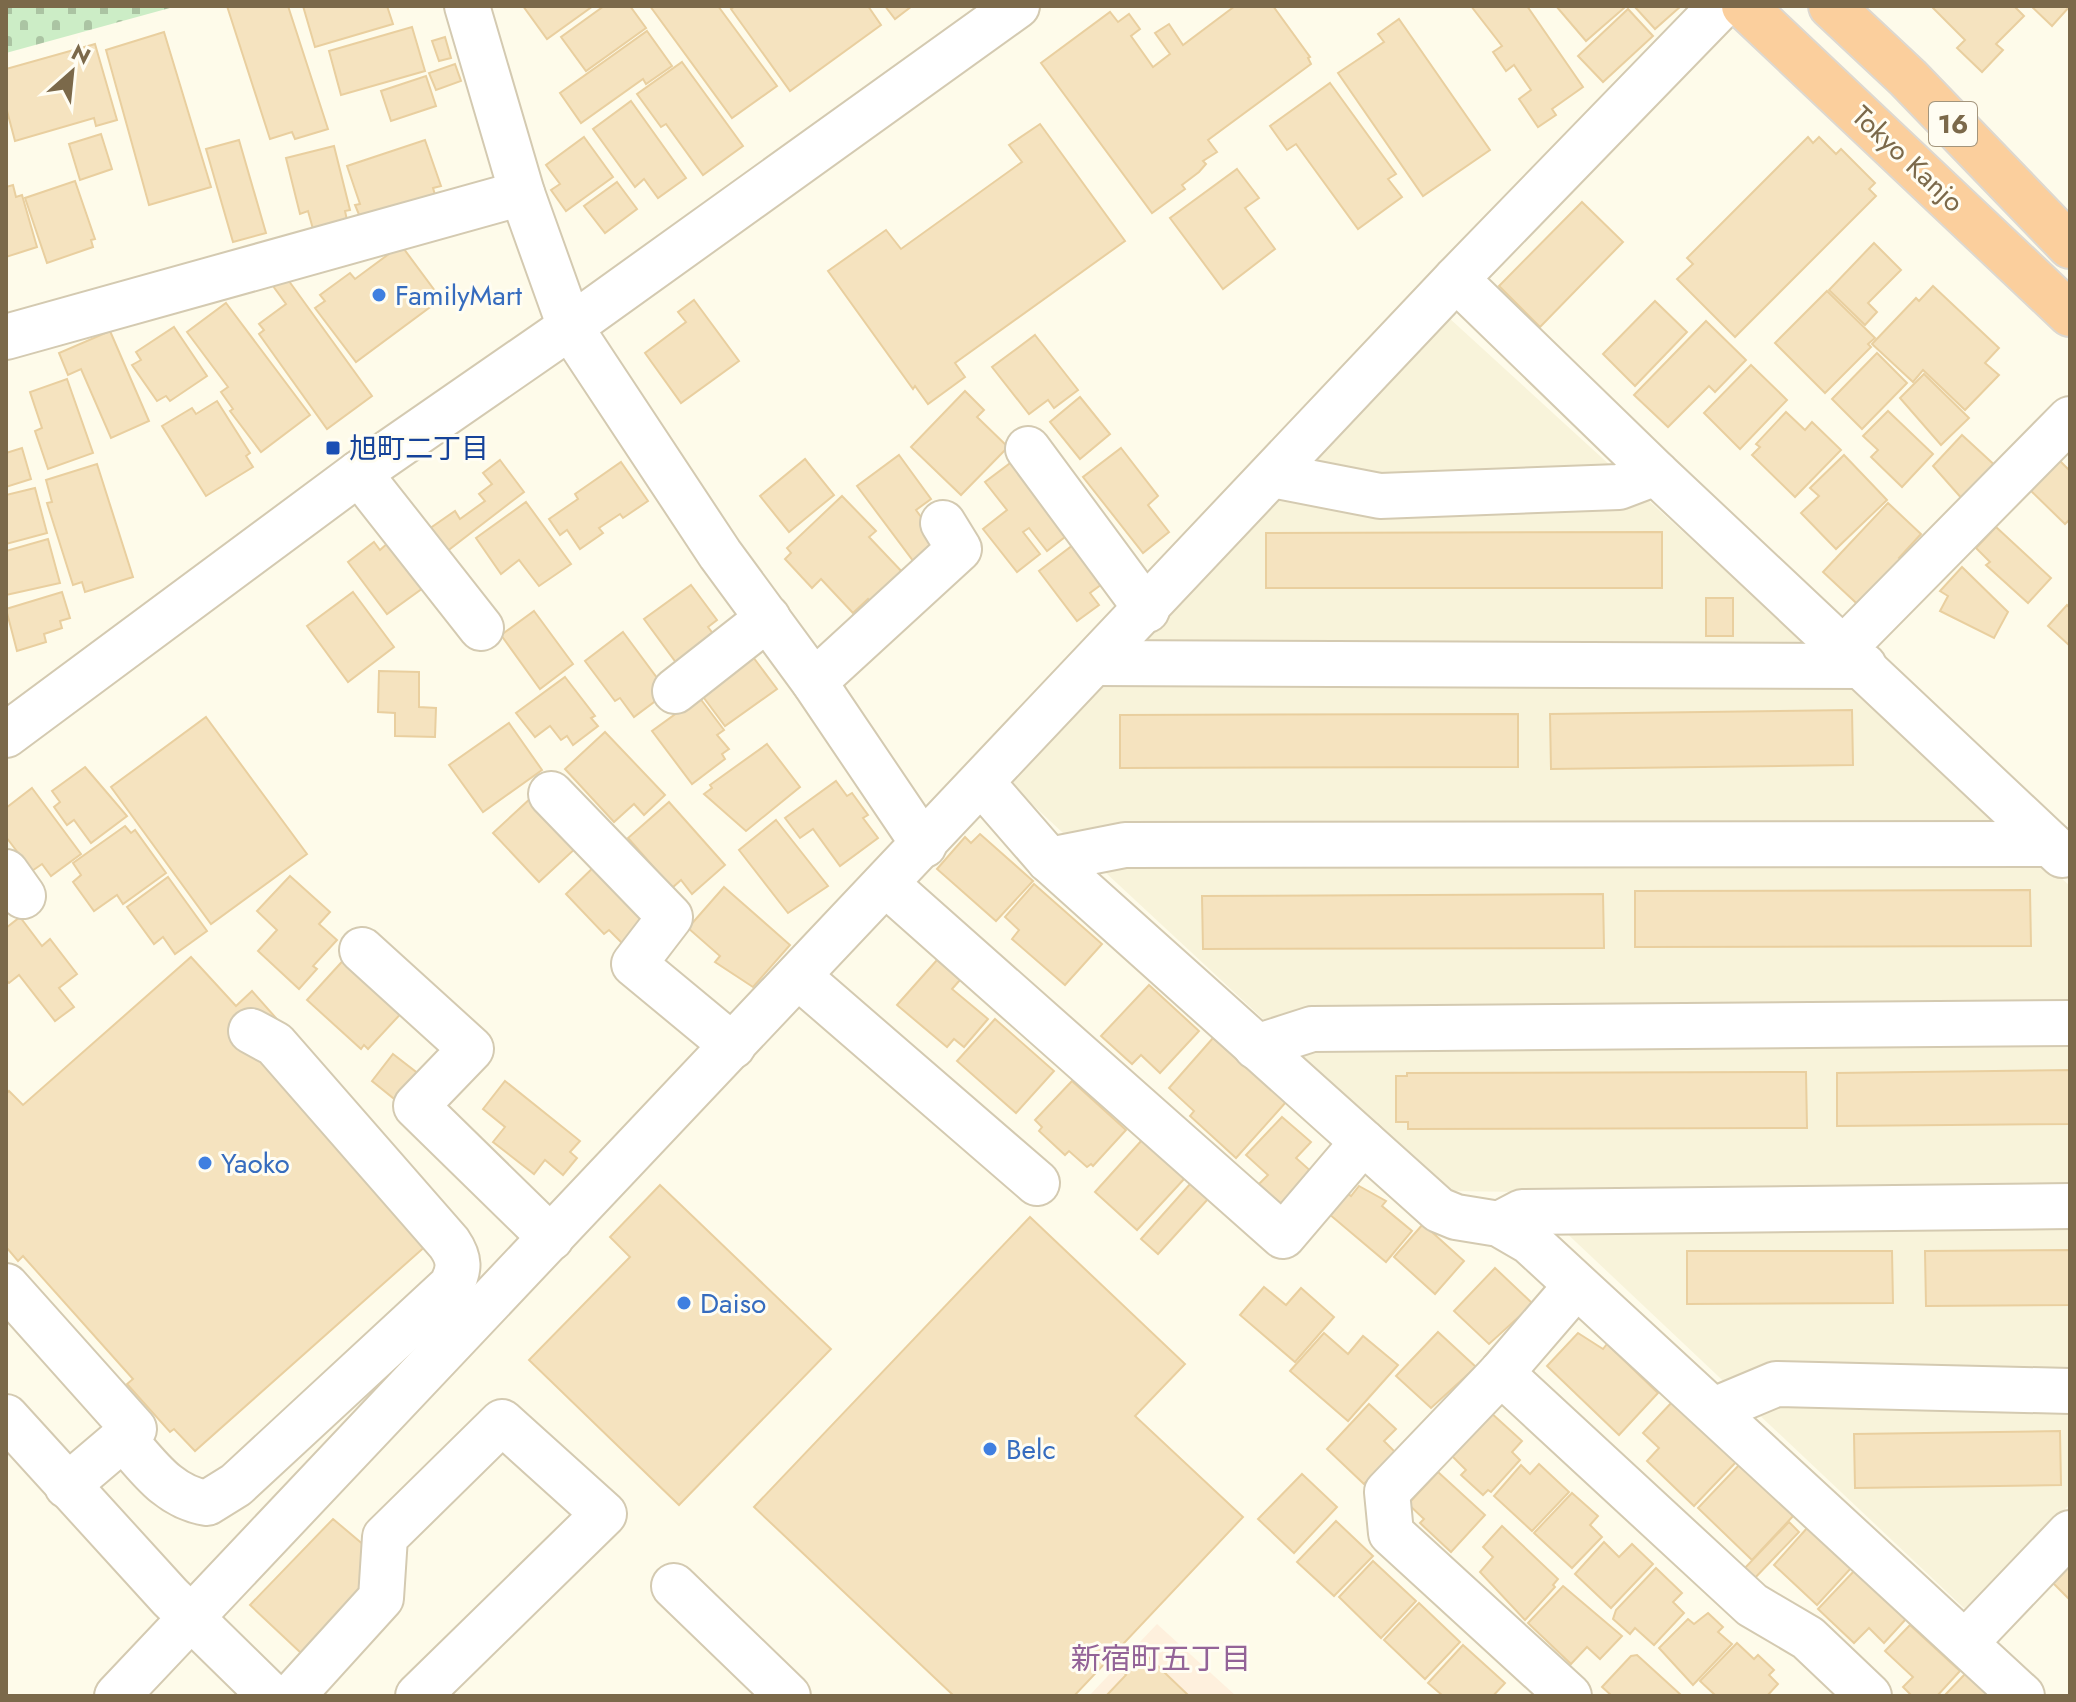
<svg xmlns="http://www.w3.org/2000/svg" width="2076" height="1702" font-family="Jost,'Noto Sans JP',sans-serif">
<defs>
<pattern id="cemetery-stones" width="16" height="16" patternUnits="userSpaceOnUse" patternTransform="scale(2)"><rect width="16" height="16" fill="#ccedc6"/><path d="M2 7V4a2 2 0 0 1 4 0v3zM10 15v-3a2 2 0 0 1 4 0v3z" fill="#abc4a3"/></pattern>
</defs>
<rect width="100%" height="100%" fill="#fefbea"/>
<!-- residential -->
<polygon fill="#f8f3da" points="1448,317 2070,886 2070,1504 1966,1610 1523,1192 1448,1191 1007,781"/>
<!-- commercial -->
<polygon fill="#fef0dd" points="1157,1624 1236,1696 1089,1696"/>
<!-- cemetery -->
<polygon fill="url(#cemetery-stones)" points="6,6 177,6 6,53"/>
<!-- building -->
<g fill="#f5e3bf" stroke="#e9cf9f" stroke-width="2">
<polygon points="227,6 288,6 328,129 295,139 292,132 270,139"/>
<polygon points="303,6 387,6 393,24 315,47"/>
<polygon points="523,6 593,6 547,39"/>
<polygon points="604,6 630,6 646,28 586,71 561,37"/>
<polygon points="650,6 718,6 777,86 732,118"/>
<polygon points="735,6 868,6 881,25 790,91 731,9"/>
<polygon points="885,6 912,6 895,19"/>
<polygon points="1235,6 1273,6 1310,57 1308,58 1311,64 1208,140 1217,152 1203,161 1206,164 1199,172 1182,185 1185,189 1152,213 1041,63 1110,12 1118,22 1129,14 1140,29 1131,36 1153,67 1170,54 1155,33 1169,24 1183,45"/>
<polygon points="1471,6 1527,6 1583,87 1552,109 1556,115 1538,127 1519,99 1531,90 1514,65 1506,71 1493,52 1502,46"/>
<polygon points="1556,6 1622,6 1624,8 1586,41"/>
<polygon points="1634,6 1681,6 1655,29"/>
<polygon points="1931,6 2014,6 2024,16 1996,44 2003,50 1982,72 1957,48 1965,40"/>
<polygon points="2031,6 2070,6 2052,26"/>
<polygon points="1628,9 1653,36 1603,82 1578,56"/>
<polygon points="1399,19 1490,150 1423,196 1338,73 1384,42 1378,34"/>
<polygon points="412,27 425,71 341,95 329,51"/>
<polygon points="647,31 672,66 646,84 643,79 581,123 560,93"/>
<polygon points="164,32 211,187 149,205 106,50"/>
<polygon points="445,37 451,58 439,61 432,41"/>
<polygon points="95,44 117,120 96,126 94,118 15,141 6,107 6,69"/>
<polygon points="682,62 743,146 703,175 666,124 661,127 637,94"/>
<polygon points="455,64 461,81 436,90 429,73"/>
<polygon points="426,76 436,106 391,121 381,91"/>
<polygon points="1330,83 1396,174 1388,179 1402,197 1358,229 1296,144 1287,150 1270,126"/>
<polygon points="631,101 686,178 658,198 644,179 635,187 593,129"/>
<polygon points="1040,124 1125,241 955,363 965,377 928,404 915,386 913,389 828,271 886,230 901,249 1022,162 1009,145"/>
<polygon points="101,134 112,169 80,180 69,144"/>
<polygon points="584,137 613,177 566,211 551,190 560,184 546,165"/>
<polygon points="1808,137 1813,143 1819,137 1836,154 1841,149 1875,183 1869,189 1876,196 1735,337 1677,279 1693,264 1687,258"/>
<polygon points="239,140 266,233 233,242 206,149"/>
<polygon points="425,140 441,186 433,188 436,198 360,217 355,205 360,204 347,166"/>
<polygon points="334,146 350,210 345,211 347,220 313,229 308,211 300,214 286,158"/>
<polygon points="1237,169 1259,198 1245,208 1275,249 1223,289 1170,218"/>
<polygon points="75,181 95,239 91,240 93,247 47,263 25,198"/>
<polygon points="617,182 637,209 605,233 584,206"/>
<polygon points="13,185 16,197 22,195 37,247 6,257 6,187"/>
<polygon points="1582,202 1623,242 1540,327 1499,286"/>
<polygon points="1874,243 1901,270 1868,303 1877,312 1865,325 1829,290"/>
<polygon points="401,245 441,299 356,362 315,308 325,301 320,295 350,273 355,279"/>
<polygon points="286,277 372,396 327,429 259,334 264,330 259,324 286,304 273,286"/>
<polygon points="1933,286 1999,348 1985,363 1999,375 1965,410 1923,370 1913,382 1872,344 1916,298 1919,301"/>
<polygon points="1827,291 1875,338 1868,344 1871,347 1825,393 1775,343"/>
<polygon points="694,300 739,361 681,403 645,353 686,322 678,312"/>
<polygon points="1655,301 1687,332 1635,386 1603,354"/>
<polygon points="226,303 310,415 261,452 230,411 233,409 221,392 228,387 187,332"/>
<polygon points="1706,321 1746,360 1715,392 1709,386 1668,427 1634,395"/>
<polygon points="174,327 207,376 170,401 166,396 157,401 132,365 141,360 136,352"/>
<polygon points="110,331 149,421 111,438 81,369 68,375 59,353"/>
<polygon points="1035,335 1078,390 1054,408 1048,400 1029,414 992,367"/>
<polygon points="1877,353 1907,383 1862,429 1832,399"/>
<polygon points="1751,365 1787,400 1740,449 1704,413"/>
<polygon points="1924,374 1969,418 1941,445 1900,398"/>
<polygon points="67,379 93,453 48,469 35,431 42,428 30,392"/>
<polygon points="965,391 984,410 977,417 1008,447 961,495 911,447"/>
<polygon points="1080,397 1110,434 1080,459 1050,422"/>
<polygon points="217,401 250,453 246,456 253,467 206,496 162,426 192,408 196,414"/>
<polygon points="1888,411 1933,454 1902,487 1871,457 1878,450 1863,436"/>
<polygon points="1786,412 1805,430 1812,422 1841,450 1795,497 1752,455 1760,447 1756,444"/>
<polygon points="1962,435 2000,470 1964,501 1933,466"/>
<polygon points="22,448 31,479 6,487 6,453"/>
<polygon points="1121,448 1158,496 1148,505 1169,532 1143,553 1083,477"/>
<polygon points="899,455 931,499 916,510 943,547 917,566 857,486"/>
<polygon points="1844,455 1887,500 1836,549 1801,513 1819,496 1810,488"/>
<polygon points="805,459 834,495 789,532 760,496"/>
<polygon points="2058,459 2070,471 2070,519 2065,524 2029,489"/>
<polygon points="500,460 524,492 446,552 429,529 455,511 460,519 485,501 479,494 492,484 483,473"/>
<polygon points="1013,461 1070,533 1047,551 1029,528 1023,532 1040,554 1017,572 983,529 1007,510 985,482"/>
<polygon points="621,462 648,501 623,518 620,514 599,528 603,533 580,549 567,530 560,535 549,519 578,499 575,494"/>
<polygon points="97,464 133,577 85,592 82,582 73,585 47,503 52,502 46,480"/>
<polygon points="35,488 47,533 6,544 6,495"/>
<polygon points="842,496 876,531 869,537 906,576 874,606 868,599 853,613 821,579 812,588 785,559 791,553 787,548"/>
<polygon points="526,502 571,564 539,586 519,560 501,574 476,538"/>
<polygon points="1888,503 1921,534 1899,558 1911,568 1868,614 1823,572"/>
<polygon points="1996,527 2051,578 2028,603 1986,565 1990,562 1976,548"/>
<polygon points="1662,532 1662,588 1266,588 1266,533"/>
<polygon points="48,539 60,583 6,595 6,551"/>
<polygon points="374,542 380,550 389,542 423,588 387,614 348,562"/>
<polygon points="1073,545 1102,584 1090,593 1099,605 1077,621 1039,571"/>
<polygon points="1962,567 2008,612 1994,638 1940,611 1948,596 1940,591"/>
<polygon points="691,585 717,620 708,627 721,644 683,672 644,619"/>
<polygon points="62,592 70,618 60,621 62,628 44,634 46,642 17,651 6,609"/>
<polygon points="353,592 394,647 348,682 307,626"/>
<rect x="1706" y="598" width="27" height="38"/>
<polygon points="2067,605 2070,608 2070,646 2048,626"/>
<polygon points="534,611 573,664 540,689 501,635"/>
<polygon points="623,632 663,686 658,699 634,717 620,698 615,701 585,661"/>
<polygon points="753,657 777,689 725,726 701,694"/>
<polygon points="379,671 419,672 419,707 436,708 435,737 395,736 395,713 378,712"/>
<polygon points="565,677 595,716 591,718 598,726 573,745 567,736 561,740 550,726 535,737 516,713"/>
<polygon points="699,697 724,730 717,735 729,749 722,754 725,759 692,784 652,731"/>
<polygon points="1852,710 1853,765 1551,769 1550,714"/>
<polygon points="1518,714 1518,767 1120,768 1120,715"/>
<polygon points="206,717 307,854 211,924 111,787"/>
<polygon points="509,723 542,770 483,812 449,765"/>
<polygon points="605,732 665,795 644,815 634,804 614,822 565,769"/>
<polygon points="767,744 800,787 746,831 704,794 712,788 710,785"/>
<polygon points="85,767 127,816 91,843 74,820 67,825 54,807 60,802 52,791"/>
<polygon points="836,781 847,796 852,793 868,815 863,818 878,838 840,866 813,829 800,838 785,818"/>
<polygon points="32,788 81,854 51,876 42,864 32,871 6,837 6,808"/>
<polygon points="532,797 578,846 539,882 493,833"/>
<polygon points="669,802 725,865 692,894 681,880 672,888 628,838"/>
<polygon points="776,820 828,886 788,913 739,850"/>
<polygon points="125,826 131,833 135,830 166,873 123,904 117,895 94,911 73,882 81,875 73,863"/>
<polygon points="980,834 1033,881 996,921 937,869 965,837 971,843"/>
<polygon points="601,860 656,917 625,946 609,930 604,934 566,894"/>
<polygon points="290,876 330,912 319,924 337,940 313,966 317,969 299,989 258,951 277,930 257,911"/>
<polygon points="168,877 207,931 175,954 163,937 154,944 127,907"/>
<polygon points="1034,884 1102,944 1065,985 1012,939 1019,930 1005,917"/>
<polygon points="724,887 790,945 753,987 715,962 720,956 688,928"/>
<polygon points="2030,890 2031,946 1635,947 1635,891"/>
<polygon points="1603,894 1604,948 1203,949 1202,896"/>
<polygon points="20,917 42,946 50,939 77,974 59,988 74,1007 55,1021 19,975 9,983 6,980 6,928"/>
<polygon points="349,954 407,1007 368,1049 364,1045 361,1049 307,1000"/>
<polygon points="191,957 236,1006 252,991 455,1220 195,1451 174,1429 170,1432 127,1384 133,1379 23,1256 18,1261 6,1247 6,1094 9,1091 23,1105"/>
<polygon points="937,960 960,980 952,989 988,1019 964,1047 954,1039 947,1047 897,1005"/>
<polygon points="1149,985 1199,1031 1160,1073 1141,1055 1132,1064 1101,1036"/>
<polygon points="995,1019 1054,1071 1016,1113 957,1061"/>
<polygon points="1213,1038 1286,1102 1236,1158 1190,1116 1194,1111 1169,1088"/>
<polygon points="393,1054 420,1075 398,1102 372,1081"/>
<polygon points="2070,1070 2070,1124 1837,1126 1837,1073"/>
<polygon points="1806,1072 1807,1128 1408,1129 1408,1122 1396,1122 1396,1076 1407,1076 1407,1073"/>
<polygon points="505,1081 580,1141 570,1152 577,1158 563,1175 545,1160 534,1174 493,1142 505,1127 483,1109"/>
<polygon points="1072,1081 1126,1130 1093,1166 1091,1164 1087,1167 1069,1151 1065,1155 1039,1131 1042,1127 1035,1120"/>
<polygon points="1282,1117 1311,1142 1296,1158 1314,1174 1285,1207 1259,1184 1268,1175 1246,1155"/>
<polygon points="1142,1140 1185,1178 1137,1230 1095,1192"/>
<polygon points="1191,1183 1208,1199 1158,1254 1141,1239"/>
<polygon points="660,1185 831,1349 679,1505 529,1360 630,1257 610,1237"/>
<polygon points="1359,1186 1386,1201 1382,1206 1412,1231 1386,1262 1329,1214 1347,1193 1351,1196"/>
<polygon points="1030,1217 1185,1364 1135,1416 1243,1517 1074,1696 954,1696 754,1507"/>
<polygon points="1423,1224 1464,1261 1435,1294 1394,1257"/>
<polygon points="2070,1250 2070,1305 1926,1306 1925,1251"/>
<polygon points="1687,1251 1892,1251 1893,1303 1687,1304"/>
<polygon points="1495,1268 1533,1304 1489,1344 1454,1311"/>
<polygon points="1264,1287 1286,1305 1301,1288 1334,1317 1295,1362 1240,1315"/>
<polygon points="1438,1332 1476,1367 1431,1408 1396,1376"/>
<polygon points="1324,1333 1348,1354 1363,1336 1398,1365 1348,1421 1290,1371"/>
<polygon points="1578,1333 1603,1349 1607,1344 1658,1393 1619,1435 1547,1366"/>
<polygon points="1673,1401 1738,1460 1694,1506 1647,1461 1659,1448 1643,1433"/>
<polygon points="1369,1404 1396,1429 1384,1441 1395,1452 1364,1484 1327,1449"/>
<polygon points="1489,1411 1522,1441 1512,1452 1520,1460 1491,1492 1488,1490 1483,1495 1461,1475 1466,1470 1450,1454"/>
<polygon points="2060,1431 2061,1485 1855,1488 1854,1434"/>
<polygon points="1741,1463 1795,1514 1752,1560 1698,1508"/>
<polygon points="1539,1464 1569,1492 1532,1531 1494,1496 1521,1465 1530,1474"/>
<polygon points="1438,1472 1485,1515 1451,1552 1420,1523 1424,1519 1408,1504"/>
<polygon points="1302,1474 1337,1507 1294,1553 1258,1519"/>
<polygon points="1572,1493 1598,1516 1590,1525 1602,1537 1572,1568 1534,1533"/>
<polygon points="333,1519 365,1546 368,1579 301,1653 250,1605"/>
<polygon points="1336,1521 1373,1556 1334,1596 1297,1562"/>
<polygon points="1789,1522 1799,1532 1752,1581 1742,1571"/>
<polygon points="1502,1526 1558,1579 1553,1585 1555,1587 1525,1620 1480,1572 1493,1557 1483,1547"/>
<polygon points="1808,1527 1852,1567 1817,1605 1774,1565"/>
<polygon points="1604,1542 1619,1557 1632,1544 1653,1564 1611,1608 1575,1574"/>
<polygon points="1373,1561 1416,1601 1381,1638 1339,1597"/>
<polygon points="2070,1563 2070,1600 2052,1582"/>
<polygon points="1656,1568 1682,1593 1673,1602 1684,1613 1654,1645 1635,1628 1630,1634 1613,1619 1616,1610"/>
<polygon points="1855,1570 1906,1619 1884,1643 1869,1628 1854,1643 1818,1609"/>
<polygon points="1563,1586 1622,1636 1600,1659 1587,1647 1571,1664 1528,1623"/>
<polygon points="1419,1603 1460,1642 1425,1679 1384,1640"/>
<polygon points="1708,1613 1723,1627 1718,1632 1732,1644 1693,1685 1659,1648 1688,1619 1694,1624"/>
<polygon points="1910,1625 1960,1671 1937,1696 1912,1696 1903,1687 1913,1677 1885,1651"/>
<polygon points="1737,1643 1754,1659 1758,1655 1774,1670 1769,1675 1778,1684 1767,1696 1716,1696 1700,1681"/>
<polygon points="1463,1645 1505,1683 1493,1696 1443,1696 1428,1683"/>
<polygon points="1141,1650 1188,1695 1106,1696 1126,1675 1122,1670"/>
<polygon points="1637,1655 1681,1695 1679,1696 1612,1696 1602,1687 1631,1656"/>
<polygon points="1965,1674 1989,1696 1944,1696"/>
</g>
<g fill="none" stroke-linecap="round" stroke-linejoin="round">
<defs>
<g id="minor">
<polyline points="467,6 522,193 570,327 720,554 814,682 924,845"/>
<polyline points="1456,279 1656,473 2062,855"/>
<polyline points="6,337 522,193"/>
<polyline points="1028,449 1147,610"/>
<polyline points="359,473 481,628"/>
<polyline points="1272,475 1380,496 1619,487 1656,473"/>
<polyline points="1845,647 2070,419"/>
<polyline points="1096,663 1864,666"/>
<polyline points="814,682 959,549 943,523"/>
<polyline points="675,691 768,618"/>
<polyline points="6,735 359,473 570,327 1017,6"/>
<polyline points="982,783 1049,860 1439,1210 1456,1217 1499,1224 1530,1242 2022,1696"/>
<polyline points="551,794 670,917 634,964 733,1046"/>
<polyline points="1049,860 1125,845 2050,844"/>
<polyline points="6,872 23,896"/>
<polyline points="886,884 1283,1236 1363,1142"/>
<polyline points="362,950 471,1049 416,1106 551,1238"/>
<polyline points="799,977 1037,1183"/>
<polyline points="1256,1047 1312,1029 2070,1023"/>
<polyline points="1499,1224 1522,1212 2070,1206"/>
<polyline points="6,1286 134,1429 67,1486"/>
<polyline points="1501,1373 1752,1605 1808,1638 1869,1696"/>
<polyline points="1714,1410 1776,1384 2070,1391"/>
<polyline points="6,1417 170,1597 271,1696"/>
<path d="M123 1438C148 1466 168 1497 207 1503L236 1485 451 1286C460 1269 460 1259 449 1243L275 1044 251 1031"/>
<polyline points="674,1586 788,1696"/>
<polyline points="1966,1642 2070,1533"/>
<polyline points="117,1696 1456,279 1721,6"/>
<polyline points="292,1696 381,1598 385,1537 502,1422 604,1514 418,1696"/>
<polyline points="1569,1696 1391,1533 1387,1492 1501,1373 1576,1286"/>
</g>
<g id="highway">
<polyline points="1744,6 2070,314"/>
<polyline points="1831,6 1908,78 2070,246"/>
</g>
</defs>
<!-- minor casing -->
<use href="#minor" stroke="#d4cab1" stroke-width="48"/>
<!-- highway casing -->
<use href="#highway" stroke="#ddd8d0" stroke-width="48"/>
<!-- minor -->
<use href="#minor" stroke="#fff" stroke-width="44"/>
<!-- highway -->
<use href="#highway" stroke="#fbcf9d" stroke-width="44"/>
</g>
<!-- markers -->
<g fill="#3f7fe0" stroke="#fffdf2" stroke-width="3">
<circle cx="379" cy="295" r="8"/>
<circle cx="205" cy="1163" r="8"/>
<circle cx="684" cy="1303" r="8"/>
<circle cx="990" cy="1449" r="8"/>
</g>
<rect fill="#1a4fb4" stroke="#fffdf2" stroke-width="3" x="325" y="440" width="16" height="16" rx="4"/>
<g text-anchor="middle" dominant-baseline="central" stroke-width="6" stroke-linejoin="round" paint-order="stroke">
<!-- shield labels -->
<rect fill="#fffdf2" stroke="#a3957c" stroke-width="2" x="1929" y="102" width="48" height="44" rx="6"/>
<g font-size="26" font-weight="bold" fill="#7b694a">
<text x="1953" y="124">16</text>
</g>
<!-- street labels -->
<g font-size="28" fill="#7b694a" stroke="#fffdf2">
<text transform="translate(1908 159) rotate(43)">Tokyo Kanjo</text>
</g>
<!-- shop labels -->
<g font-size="28" fill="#366cbe" stroke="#fffdf2" text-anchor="start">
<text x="395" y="295">FamilyMart</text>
<text x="221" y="1163">Yaoko</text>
<text x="700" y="1303">Daiso</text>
<text x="1006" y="1449">Belc</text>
</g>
<!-- transit labels -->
<g font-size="28" fill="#164399" stroke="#fffdf2" text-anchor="start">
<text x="349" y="448">旭町二丁目</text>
</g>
<!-- neighbourhood labels -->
<g font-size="30" fill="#936397" stroke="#fffdf2">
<text x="1161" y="1658">新宿町五丁目</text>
</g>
</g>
<!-- border -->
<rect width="2076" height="1702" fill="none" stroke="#7b694a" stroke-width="16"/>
<!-- north arrow -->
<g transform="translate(72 72) rotate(27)" stroke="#fffdf2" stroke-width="6" paint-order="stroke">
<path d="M0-6L14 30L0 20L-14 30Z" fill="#7b694a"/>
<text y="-12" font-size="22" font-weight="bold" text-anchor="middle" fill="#7b694a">N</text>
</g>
</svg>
